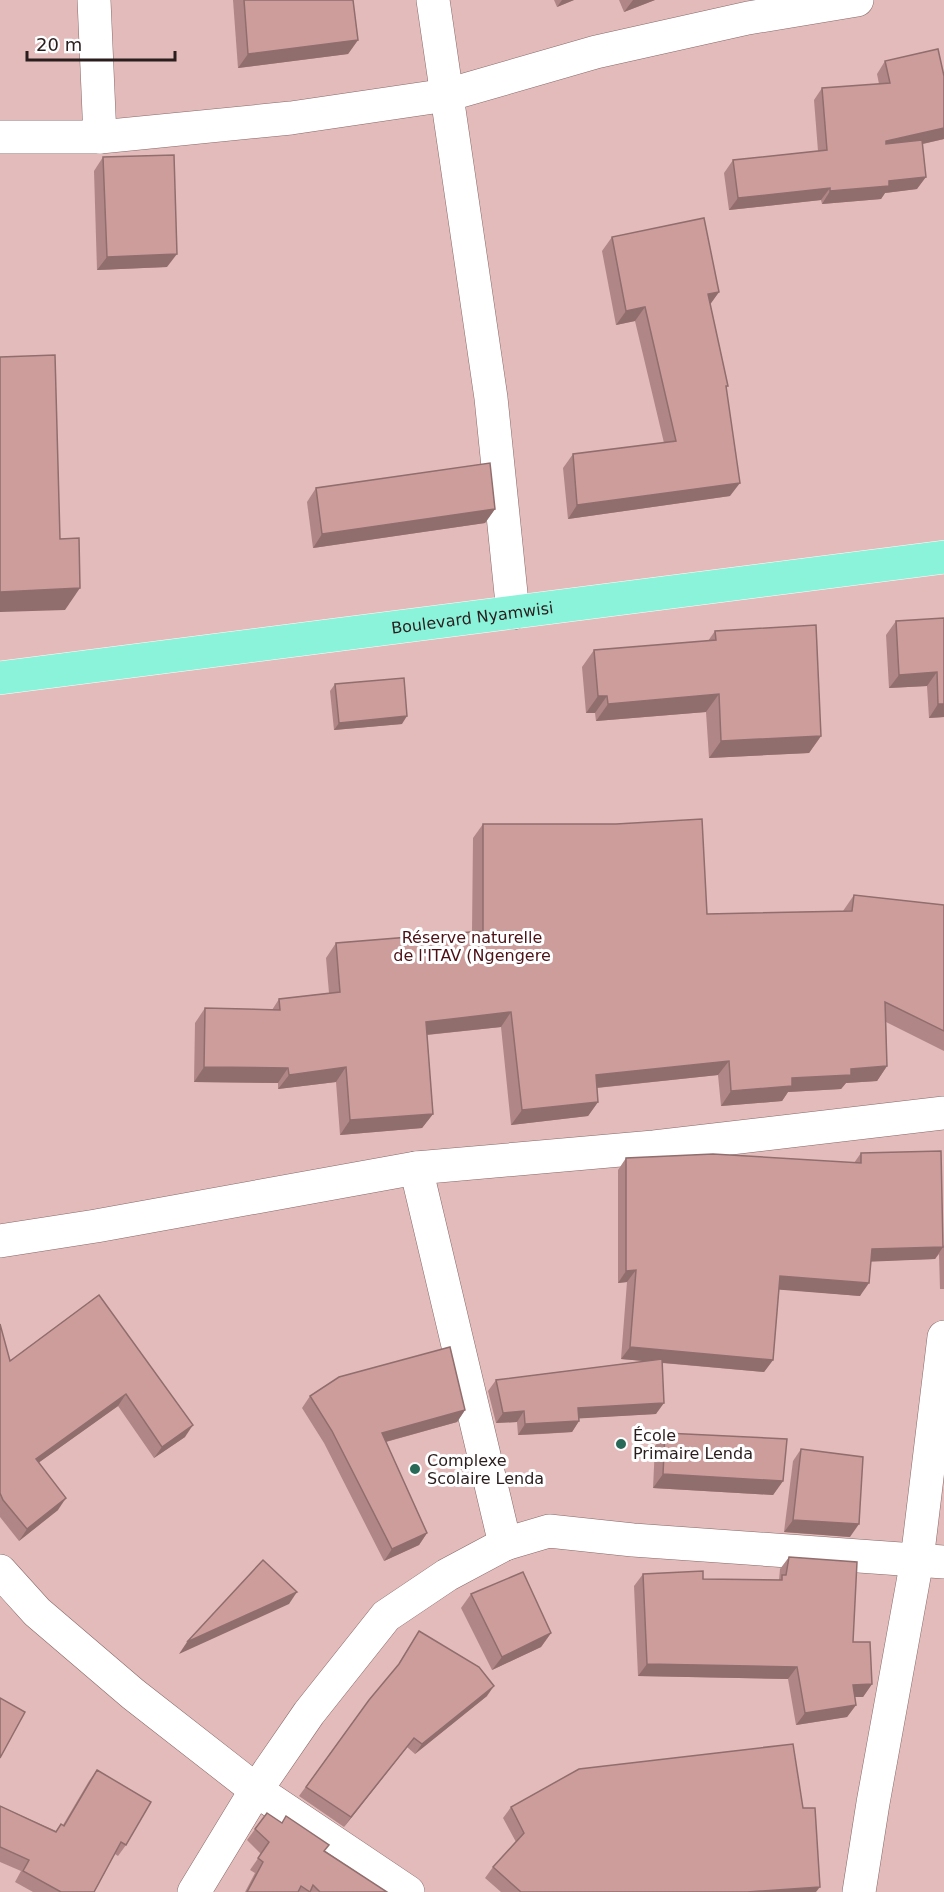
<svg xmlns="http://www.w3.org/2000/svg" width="944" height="1892" font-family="'DejaVu Sans',sans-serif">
<rect width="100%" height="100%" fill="#fcdfde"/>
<!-- green -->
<rect fill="#e3bbba" x="0" y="0" width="944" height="1892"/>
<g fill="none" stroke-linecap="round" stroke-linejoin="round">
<defs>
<g id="minor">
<polyline points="94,0 100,137"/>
<polyline points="433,0 491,398 513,613"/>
<polyline points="0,137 100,137 291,118 447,95 596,52 748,18 857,0"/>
<polyline points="416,1168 505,1544"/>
<polyline points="0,1241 96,1226 416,1168 654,1147 944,1113"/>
<polyline points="0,1571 37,1612 133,1694 256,1790 408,1892"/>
<polyline points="194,1892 256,1790 309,1713 386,1616 447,1575 505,1544 549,1531 633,1540 944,1562"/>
<polyline points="859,1892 873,1803 917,1560 944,1337"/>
</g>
<g id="major">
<path id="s1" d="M0 678 944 557"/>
</g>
</defs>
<!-- minor casing -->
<use href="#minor" stroke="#886868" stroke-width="34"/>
<!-- major casing -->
<use href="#major" stroke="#fff" stroke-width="34"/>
<!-- minor -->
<use href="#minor" stroke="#fff" stroke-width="33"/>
<!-- major -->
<use href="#major" stroke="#8bf3da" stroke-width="33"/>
</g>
<!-- wall -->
<g fill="#b08786">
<polygon points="233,0 353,0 358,40 348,54 238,68"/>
<polygon points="554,0 574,0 557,7"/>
<polygon points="619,0 655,0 624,12"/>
<polygon points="885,61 944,139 923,144 917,189 885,193 881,199 822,204 821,200 729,210 724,173 733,160 818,151 814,100 822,88 879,84 877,74"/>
<polygon points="103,157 167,267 97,270 94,171"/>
<polygon points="612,237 719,292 710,304 728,386 726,388 730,496 568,519 563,468 573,454 664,443 635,321 616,325 602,251"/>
<polygon points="316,488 495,509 485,523 313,548 307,502"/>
<polygon points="944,618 944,717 929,718 927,686 889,688 886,635 896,621"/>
<polygon points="715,631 821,736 809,753 709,758 706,712 596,721 595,713 586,713 582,667 594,650 708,641"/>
<polygon points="335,684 402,724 334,730 330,691"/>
<polygon points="483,824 707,914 843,911 854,895 944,905 944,1051 886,1022 887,1066 877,1081 846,1083 841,1089 788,1092 782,1101 721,1106 718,1075 597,1088 598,1102 588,1116 511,1125 501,1027 427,1035 433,1114 422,1128 340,1135 336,1082 278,1089 278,1083 194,1082 195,1023 205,1008 272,1010 279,999 329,993 326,958 336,943 472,932 473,838"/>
<polygon points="861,1153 943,1246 944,1245 944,1289 940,1289 939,1254 935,1259 871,1261 860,1296 779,1289 773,1360 764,1372 662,1363 656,1414 579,1418 579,1421 572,1432 543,1434 518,1435 517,1422 496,1423 488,1391 496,1380 645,1361 621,1359 627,1282 618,1283 618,1170 626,1158 854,1163"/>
<polygon points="99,1295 185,1437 154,1458 118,1406 38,1463 58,1510 19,1541 0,1517 0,1324 10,1361"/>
<polygon points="310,1396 465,1410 457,1422 386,1442 427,1533 419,1545 384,1561 324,1443 302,1408"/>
<polygon points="665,1433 783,1481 773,1495 653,1488 655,1446"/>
<polygon points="801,1449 850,1537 784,1532 793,1461"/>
<polygon points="789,1557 853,1642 872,1684 863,1697 855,1697 856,1705 847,1717 796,1725 788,1679 638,1676 634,1586 643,1574 703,1579 779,1580 780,1569"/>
<polygon points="471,1594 551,1633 541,1647 492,1670 461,1608"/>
<polygon points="419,1631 487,1696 415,1754 407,1747 344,1827 299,1796 369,1700 396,1668"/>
<polygon points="97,1770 126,1845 118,1856 115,1854 94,1892 33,1892 15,1882 21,1871 0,1862 0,1806 56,1831 61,1824 63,1825 89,1781"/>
<polygon points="511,1807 816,1892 501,1892 485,1878 493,1867 516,1842 503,1818"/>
<polygon points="267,1813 325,1851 387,1892 245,1892 255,1873 250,1870 261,1854 247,1840"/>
</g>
<!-- shaded-wall -->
<g fill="#906e6d">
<polygon points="562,0 574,0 557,7"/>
<polygon points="633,0 655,0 624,12"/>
<polygon points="358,40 348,54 238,68 248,54"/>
<polygon points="944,128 944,139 877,154 886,141"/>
<polygon points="926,177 917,189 885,193 881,199 822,204 830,191 889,181"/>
<polygon points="830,188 821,200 729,210 738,198"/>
<polygon points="177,254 167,267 97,270 107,257"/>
<polygon points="719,292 709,306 708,294"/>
<polygon points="645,307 635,321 616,325 626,311"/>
<polygon points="740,483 730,496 568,519 577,505"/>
<polygon points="495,509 485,523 313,548 322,534"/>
<polygon points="80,588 65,610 0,612 0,592"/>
<polygon points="937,672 927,686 889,688 899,675"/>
<polygon points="719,694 706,712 596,721 608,704"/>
<polygon points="598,696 607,696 595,713 586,713"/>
<polygon points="938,704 944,704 944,717 929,718"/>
<polygon points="407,716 402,724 334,730 339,723"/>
<polygon points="821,736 809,753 709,758 721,741"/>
<polygon points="511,1012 501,1027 415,1036 426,1022"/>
<polygon points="729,1061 718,1075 585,1089 596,1075"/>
<polygon points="887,1066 877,1081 846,1083 841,1089 788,1092 782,1101 721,1106 731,1091 792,1078 851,1069"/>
<polygon points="204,1067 288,1068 278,1083 194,1082"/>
<polygon points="346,1067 336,1082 278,1089 289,1075"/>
<polygon points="598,1102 588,1116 511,1125 522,1110"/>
<polygon points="433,1114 422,1128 340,1135 350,1120"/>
<polygon points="943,1247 935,1259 863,1262 872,1249"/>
<polygon points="636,1270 627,1282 618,1283 626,1271"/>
<polygon points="780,1276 869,1283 860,1296 771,1289"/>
<polygon points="630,1347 773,1360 764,1372 621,1359"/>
<polygon points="126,1394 118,1406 27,1471 36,1459"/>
<polygon points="664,1403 656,1414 570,1419 578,1408"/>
<polygon points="465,1410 457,1422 374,1445 382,1433"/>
<polygon points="524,1411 517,1422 496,1423 503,1413"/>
<polygon points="579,1421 572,1432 518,1435 525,1424"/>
<polygon points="193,1425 185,1437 154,1458 162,1447"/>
<polygon points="663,1474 783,1481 773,1495 653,1488"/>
<polygon points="66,1498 58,1510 19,1541 27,1529"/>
<polygon points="793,1520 859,1524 850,1537 784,1532"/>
<polygon points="427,1533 419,1545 384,1561 392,1549"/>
<polygon points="297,1592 289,1604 179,1654 187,1642"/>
<polygon points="551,1633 541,1647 492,1670 502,1657"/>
<polygon points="647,1664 797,1667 788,1679 638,1676"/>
<polygon points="872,1684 863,1697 845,1697 853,1685"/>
<polygon points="494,1686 487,1696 415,1754 422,1744"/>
<polygon points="856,1705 847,1717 796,1725 805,1713"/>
<polygon points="414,1738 407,1747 344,1827 351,1817"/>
<polygon points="820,1887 816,1892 747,1892"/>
</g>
<!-- building -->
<g fill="#cd9d9c" stroke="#906e6d" stroke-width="1.5">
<polygon points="244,0 353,0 358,40 248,54"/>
<polygon points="938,49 944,76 944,128 886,141 886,144 922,140 926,177 889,181 889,186 830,191 830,188 738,198 733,160 827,150 822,88 890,83 885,61"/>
<polygon points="174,155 177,254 107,257 103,157"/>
<polygon points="704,218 719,292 708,294 728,386 726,386 740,483 577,505 573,454 676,441 645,307 626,311 612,237"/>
<polygon points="55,355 60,539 79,538 80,588 0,592 0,357"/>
<polygon points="490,463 495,509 322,534 316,488"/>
<polygon points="944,618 944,704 938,704 937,672 899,675 896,621"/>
<polygon points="816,625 821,736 721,741 719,694 608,704 607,696 598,696 594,650 716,640 715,631"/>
<polygon points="404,678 407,716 339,723 335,684"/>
<polygon points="702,819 707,914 852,911 854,895 944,905 944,1031 885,1002 887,1066 851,1069 851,1075 792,1078 792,1086 731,1091 729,1061 596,1075 598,1102 522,1110 511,1012 426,1022 433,1114 350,1120 346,1067 289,1075 288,1068 204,1067 205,1008 280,1010 279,999 340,992 336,943 483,931 483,824 616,824"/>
<polygon points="941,1151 943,1247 872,1249 869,1283 780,1276 773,1360 630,1347 636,1270 626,1271 626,1158 713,1154 861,1163 861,1153"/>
<polygon points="99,1295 193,1425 162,1447 126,1394 36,1459 66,1498 27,1529 3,1500 0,1493 0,1324 10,1361"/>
<polygon points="450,1347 465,1410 382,1433 427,1533 392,1549 332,1431 310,1396 339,1377"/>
<polygon points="662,1359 664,1403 578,1408 579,1421 525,1424 524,1411 503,1413 496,1380"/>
<polygon points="665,1433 787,1439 783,1481 663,1474"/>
<polygon points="801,1449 863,1457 859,1524 793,1520"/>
<polygon points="789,1557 857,1562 853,1642 870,1642 872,1684 853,1685 856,1705 805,1713 797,1667 647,1664 643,1574 703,1571 703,1579 782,1580 782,1575 786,1575"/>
<polygon points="263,1560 297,1592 187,1642"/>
<polygon points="523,1572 551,1633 502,1657 471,1594"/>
<polygon points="419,1631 479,1667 494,1686 422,1744 414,1738 351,1817 306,1787 369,1700 399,1664"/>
<polygon points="0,1698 25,1712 0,1758"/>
<polygon points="793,1744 803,1808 815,1808 820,1887 747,1892 521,1892 493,1867 524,1833 511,1807 579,1769"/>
<polygon points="97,1770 151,1802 126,1845 121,1842 94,1892 61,1892 23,1871 29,1860 0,1847 0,1806 56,1832 61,1824 64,1826"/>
<polygon points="267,1813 282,1823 286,1816 329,1845 324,1851 387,1892 320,1892 313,1885 310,1892 301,1886 298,1892 247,1892 263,1862 258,1858 269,1842 255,1829"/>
</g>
<!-- markers -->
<g fill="#296957" stroke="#fff" stroke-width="2">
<circle cx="621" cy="1444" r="6"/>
<circle cx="415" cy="1469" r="6"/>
</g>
<g text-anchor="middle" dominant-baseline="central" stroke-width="6" stroke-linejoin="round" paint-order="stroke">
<!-- street labels -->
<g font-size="16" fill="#2a1d1d" stroke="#fff">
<text stroke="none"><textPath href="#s1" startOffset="476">Boulevard Nyamwisi</textPath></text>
</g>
<!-- park labels -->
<g font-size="16" fill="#4b1116" stroke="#fff">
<text x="472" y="937">Réserve naturelle<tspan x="472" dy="18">de l'ITAV (Ngengere</tspan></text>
</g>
<!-- poi labels -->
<g font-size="16" fill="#2a1d1d" stroke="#fff" text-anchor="start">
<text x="633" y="1435">École<tspan x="633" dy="18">Primaire Lenda</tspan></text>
<text x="427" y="1460">Complexe<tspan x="427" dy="18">Scolaire Lenda</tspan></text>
</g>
</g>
<!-- scale -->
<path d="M27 51v9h148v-9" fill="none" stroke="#2a1d1d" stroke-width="3"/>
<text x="36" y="51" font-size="18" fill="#2a1d1d" stroke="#ffffff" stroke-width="4.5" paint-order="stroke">20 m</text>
</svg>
